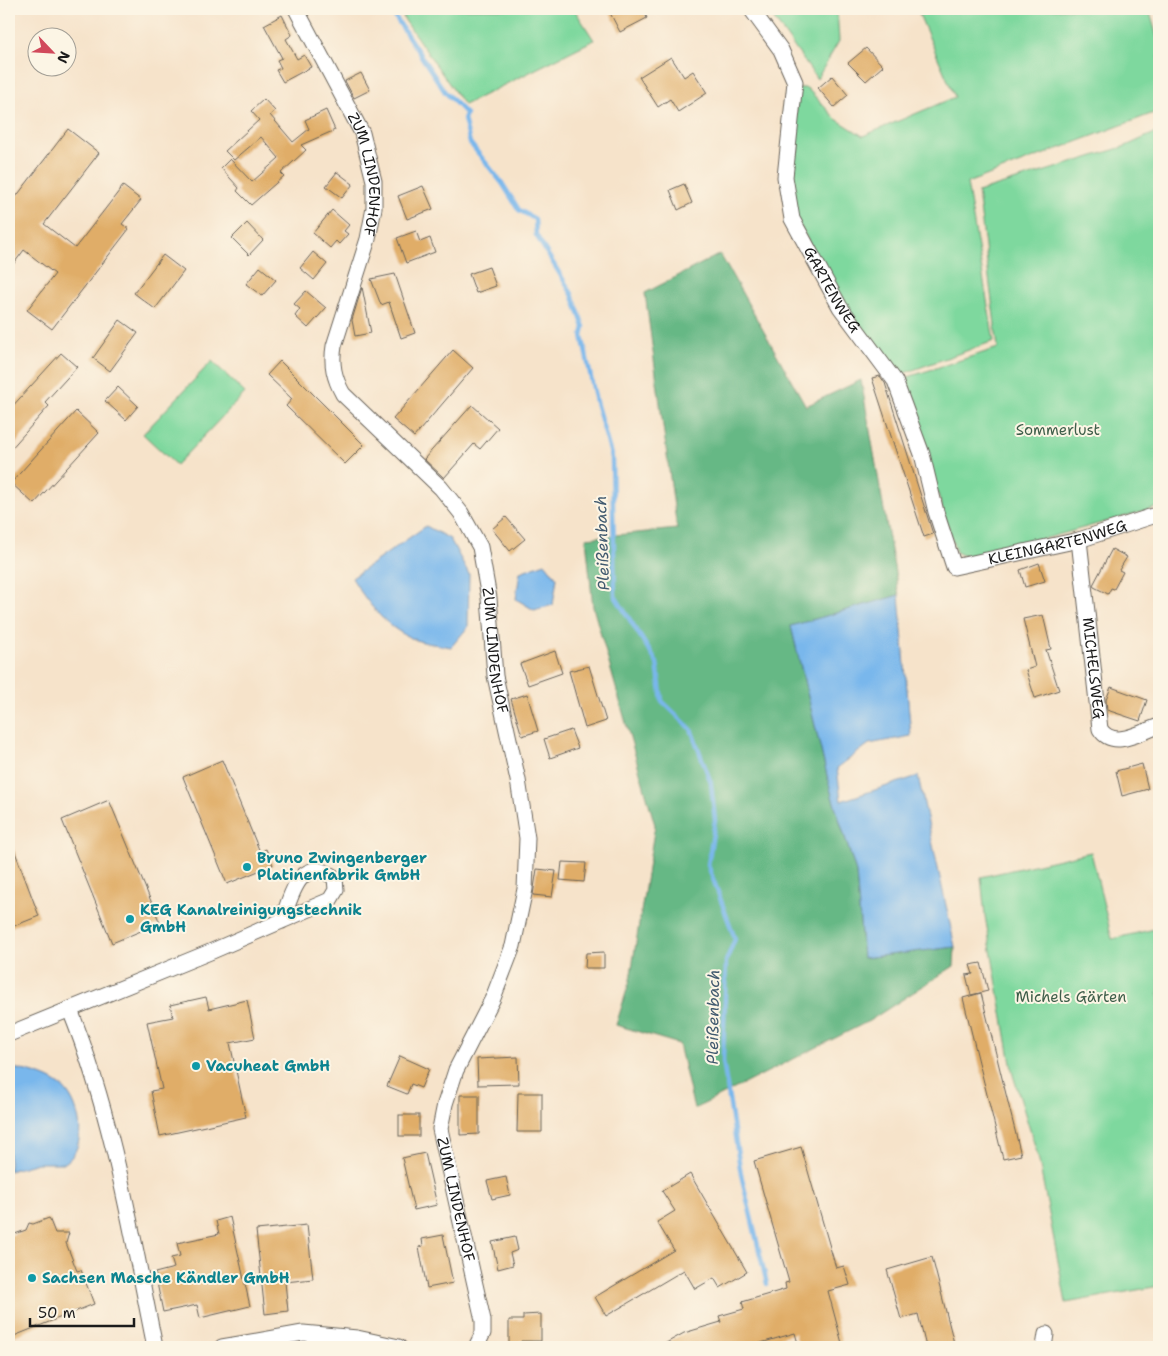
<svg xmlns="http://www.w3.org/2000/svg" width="1168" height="1356" font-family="'Shantell Sans',sans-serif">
<rect width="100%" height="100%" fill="#fcf5e5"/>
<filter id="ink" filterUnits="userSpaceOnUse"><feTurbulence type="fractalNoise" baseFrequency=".02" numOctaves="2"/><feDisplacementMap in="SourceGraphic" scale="10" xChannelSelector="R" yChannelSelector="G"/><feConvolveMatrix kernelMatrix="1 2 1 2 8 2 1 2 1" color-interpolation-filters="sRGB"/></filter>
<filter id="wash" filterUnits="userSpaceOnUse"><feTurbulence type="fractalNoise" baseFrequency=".0096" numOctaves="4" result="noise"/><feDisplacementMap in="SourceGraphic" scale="20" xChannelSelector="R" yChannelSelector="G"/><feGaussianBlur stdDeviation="1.12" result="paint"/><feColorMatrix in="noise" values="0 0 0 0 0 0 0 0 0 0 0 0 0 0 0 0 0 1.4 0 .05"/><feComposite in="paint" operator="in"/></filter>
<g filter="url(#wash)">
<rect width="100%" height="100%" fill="#f6e3ca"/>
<!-- green -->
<g fill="#7ed89e" stroke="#4d7a5d">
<polygon points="401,9 574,9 594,40 464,105 404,19"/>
<polygon points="767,9 837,9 839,41 817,79"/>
<polygon points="935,9 1149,9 1159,44 1159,111 967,183 994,341 899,375 844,306 794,215 788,175 799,88 807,88 836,119 863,136 955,97 918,12"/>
<polygon points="1159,131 1159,507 971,559 956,552 902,379 998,348 978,192 1126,146"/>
<polygon points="212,361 245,393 176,465 143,434"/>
<polygon points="1091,852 1112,939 1159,928 1159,1286 1066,1303 1038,1156 1013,1075 985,916 981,877"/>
</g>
<!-- forest -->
<polygon fill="#66b885" stroke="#416a50" points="720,254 806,406 861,380 899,595 791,626 832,796 856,872 863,958 955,947 954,966 869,1021 694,1109 679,1044 616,1025 630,980 655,825 593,607 586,538 677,529 645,293"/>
<!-- water -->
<g fill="#79b7ec" stroke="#4a6a84">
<path d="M426 526 450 539 469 574 468 627 451 647C441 645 429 644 419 641 388 631 368 604 352 578Z"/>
<polygon points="545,563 557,578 553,605 534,610 516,599 520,572"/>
<polygon points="899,595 911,736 869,744 837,768 841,801 918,776 955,947 863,958 856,872 832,796 791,626"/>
<path d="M9 1067C26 1071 45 1074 60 1085 81 1101 89 1147 65 1163H38L9 1171Z"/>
</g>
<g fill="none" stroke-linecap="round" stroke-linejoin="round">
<!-- stream -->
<g stroke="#79b7ec" stroke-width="4.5">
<polyline points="390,9 445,92 466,114 464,119 470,143 502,183 519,210 535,219 536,235 572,294 584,327 582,335 596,402 612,458 615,596 657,663 662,701 691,729 711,783 715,820 708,865 735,939 726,961 723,1061 741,1174 767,1284"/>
<polyline points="785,1341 787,1347"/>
</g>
</g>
<g id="blocks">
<!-- building -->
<g fill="#e0ad68">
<polygon points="608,9 643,9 647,18 620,32"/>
<polygon points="282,15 292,35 286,39 297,59 304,55 311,67 283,82 276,70 281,68 277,60 282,58 264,25"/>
<polygon points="866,48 883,66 866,81 848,63"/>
<polygon points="671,57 684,77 693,71 707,93 678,112 670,99 658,107 639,77"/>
<polygon points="361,73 370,90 354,98 345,81"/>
<polygon points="832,76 848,95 834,107 818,88"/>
<polygon points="264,99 275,111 270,115 293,142 309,129 305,120 326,110 335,130 301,145 306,150 281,173 284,176 251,205 237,191 239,188 221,168 230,159 252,182 279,158 261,137 234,160 225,151 259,120 251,111"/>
<polygon points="68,129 99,153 44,224 75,248 123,186 141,200 122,224 129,229 52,329 27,310 55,274 24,250 9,270 9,206"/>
<polygon points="337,172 353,184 342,198 326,186"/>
<polygon points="684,184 692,203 678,210 670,190"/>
<polygon points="423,186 433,209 407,219 398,196"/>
<polygon points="332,210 349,225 344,231 348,234 339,244 336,241 330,248 313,233"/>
<polygon points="247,223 263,240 249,255 232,238"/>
<polygon points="416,231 420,242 430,238 435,252 406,263 397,238"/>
<polygon points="313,252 327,264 314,280 300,268"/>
<polygon points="163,255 184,271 155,309 134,293"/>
<polygon points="260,267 276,280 262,296 246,284"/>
<polygon points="489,267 496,286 476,293 469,274"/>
<polygon points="395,274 415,333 401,338 389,302 381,305 371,279"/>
<polygon points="362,287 371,333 355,336 352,320"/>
<polygon points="306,291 326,308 308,328 295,316 300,309 294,304"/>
<polygon points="120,320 138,333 110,371 93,358"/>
<polygon points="453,350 473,368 414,437 393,419"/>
<polygon points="61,353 77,367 45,402 49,406 9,451 9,410"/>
<polygon points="280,361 364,445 345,464 286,406 292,399 267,375"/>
<polygon points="880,376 885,383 933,534 924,537 872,378"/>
<polygon points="118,387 138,406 126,420 105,401"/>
<polygon points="472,405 498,428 480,449 474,444 444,478 424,459"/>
<polygon points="76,411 99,433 34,504 11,483"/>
<polygon points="506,517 525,539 510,551 492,529"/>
<polygon points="1112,549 1127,557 1119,570 1123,572 1114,589 1111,588 1108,594 1094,587 1093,585"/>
<polygon points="1039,563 1045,581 1025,587 1020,570"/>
<polygon points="1043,615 1051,649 1046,650 1059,690 1035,698 1026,670 1035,667 1023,619"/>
<polygon points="555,651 562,673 528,685 520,664"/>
<polygon points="589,666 606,721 585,728 569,671"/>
<polygon points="1111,687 1147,700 1140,721 1107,710 1106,700"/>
<polygon points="527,694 538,731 522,736 511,699"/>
<polygon points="571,730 578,748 550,758 544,739"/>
<polygon points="222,760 260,852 266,849 273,865 227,884 183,777"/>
<polygon points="1142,764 1148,789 1122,796 1116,771"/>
<polygon points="109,800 160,923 112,943 62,820"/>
<polygon points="9,836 39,916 9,928"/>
<polygon points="562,862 586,863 584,882 560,880"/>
<polygon points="537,869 556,871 552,897 533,895"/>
<polygon points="604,952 604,968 585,968 586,953"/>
<polygon points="981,963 988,991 971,995 966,975 973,974 970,965"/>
<polygon points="981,993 1021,1155 1003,1159 963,998"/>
<polygon points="206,997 209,1009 247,1000 255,1038 230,1043 246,1117 160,1136 151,1091 162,1089 147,1022 173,1017 170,1005"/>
<polygon points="400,1056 429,1069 421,1088 411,1084 407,1094 387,1086"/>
<polygon points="518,1057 519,1084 478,1085 477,1059"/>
<polygon points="518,1093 542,1093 542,1132 517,1132"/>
<polygon points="460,1095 479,1095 479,1134 460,1135"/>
<rect x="399" y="1115" width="20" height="21"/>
<polygon points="801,1147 836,1268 844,1266 850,1285 828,1291 843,1347 799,1347 795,1333 747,1347 659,1347 684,1333 721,1322 719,1316 744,1309 742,1302 786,1289 785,1283 789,1282 754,1161"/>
<polygon points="425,1153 437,1205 414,1210 402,1158"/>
<polygon points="690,1174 747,1272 720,1288 714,1278 695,1289 684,1270 606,1316 595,1297 674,1250 657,1222 675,1211 662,1191"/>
<polygon points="506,1177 510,1195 492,1199 487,1181"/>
<polygon points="230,1217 250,1306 200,1318 197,1305 163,1312 155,1273 174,1268 171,1258 180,1256 177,1243 219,1234 216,1221"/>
<polygon points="49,1218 55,1233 69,1233 66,1243 77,1271 81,1270 94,1304 9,1338 9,1236 26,1230 29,1223 33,1224"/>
<polygon points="307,1225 313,1279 285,1282 288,1311 265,1314 256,1230"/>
<polygon points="443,1235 453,1283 427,1288 419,1247 423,1246 422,1239"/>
<polygon points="515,1237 518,1250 510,1253 513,1265 498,1269 492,1242"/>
<polygon points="932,1257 955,1347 926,1347 918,1314 901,1319 887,1270"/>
<polygon points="541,1314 541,1341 521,1341 521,1346 509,1346 509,1320 523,1320 523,1315"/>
</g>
</g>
</g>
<g filter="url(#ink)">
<use href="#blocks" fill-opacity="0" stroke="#686259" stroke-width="1"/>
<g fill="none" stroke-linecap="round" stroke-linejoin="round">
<defs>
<g id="minor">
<path id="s1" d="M296 9 362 133 374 181V208L368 239 334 346C331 364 334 378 343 394L441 488 461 513 480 547 489 598 495 676 518 780 527 838 525 889 513 946 493 998 456 1070 445 1104 440 1129 483 1320V1333L476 1347"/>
<path id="s2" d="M751 9 781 50 795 82 785 177 792 219 840 307 895 381 922 454 936 512 954 567 1079 540 1159 514"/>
<path id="s3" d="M1079 540 1100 729C1113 750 1141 732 1159 726"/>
<path d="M70 1010C113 1117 132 1234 155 1347"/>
<path d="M9 1034 210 952 330 900 336 890 335 878C300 853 291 896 282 921"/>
<polyline points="222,1347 303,1333 357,1338 399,1347"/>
<polyline points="1044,1347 1046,1334"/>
</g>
</defs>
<!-- minor casing -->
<use href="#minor" stroke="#686259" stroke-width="17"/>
<!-- minor -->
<use href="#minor" stroke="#fff" stroke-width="15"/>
</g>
</g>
<!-- markers -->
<g fill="#0f9aa8" stroke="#fcf5e5" stroke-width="2">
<circle cx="247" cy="867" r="5"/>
<circle cx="130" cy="919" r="5"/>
<circle cx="196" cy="1066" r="5"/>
<circle cx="32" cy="1278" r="5"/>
</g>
<g text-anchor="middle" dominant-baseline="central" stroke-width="4" stroke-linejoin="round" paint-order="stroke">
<!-- street labels -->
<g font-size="15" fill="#1c1c1c" stroke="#fcf5e5">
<text stroke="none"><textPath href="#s1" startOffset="182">ZUM LINDENHOF</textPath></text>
<text stroke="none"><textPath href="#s2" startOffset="305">GARTENWEG</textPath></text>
<text stroke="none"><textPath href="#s2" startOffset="718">KLEINGARTENWEG</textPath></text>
<text stroke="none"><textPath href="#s1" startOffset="722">ZUM LINDENHOF</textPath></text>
<text stroke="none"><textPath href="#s3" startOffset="129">MICHELSWEG</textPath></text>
<text stroke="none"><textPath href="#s1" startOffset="1292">ZUM LINDENHOF</textPath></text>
</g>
<!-- park labels -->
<g font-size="15" fill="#3e5e4a" stroke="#fcf5e5">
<text x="1058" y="430">Sommerlust</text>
<text x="1071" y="997">Michels Gärten</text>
</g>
<!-- culture labels -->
<g font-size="15" font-weight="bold" fill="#0d838f" stroke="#fcf5e5" text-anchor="start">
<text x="257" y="858">Bruno Zwingenberger<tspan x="257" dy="17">Platinenfabrik GmbH</tspan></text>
<text x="140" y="910">KEG Kanalreinigungstechnik<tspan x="140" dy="17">GmbH</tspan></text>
<text x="206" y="1066">Vacuheat GmbH</text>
<text x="42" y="1278">Sachsen Masche Kändler GmbH</text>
</g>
<!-- water labels -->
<g font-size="16" font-style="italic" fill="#415a6f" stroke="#fcf5e5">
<text transform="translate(602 543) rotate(-92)">Pleißenbach</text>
<text transform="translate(713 1017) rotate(-89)">Pleißenbach</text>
</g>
</g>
<!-- margin -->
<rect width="1168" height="1356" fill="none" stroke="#fcf5e5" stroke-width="30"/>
<!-- north arrow -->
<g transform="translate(52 52) rotate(115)"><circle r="24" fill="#fcf5e5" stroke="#a29e95"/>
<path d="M0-4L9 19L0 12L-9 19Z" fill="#d1495b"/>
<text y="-8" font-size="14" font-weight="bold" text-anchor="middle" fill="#1c1c1c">N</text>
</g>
<!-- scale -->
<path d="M30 1318v8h104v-8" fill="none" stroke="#1c1c1c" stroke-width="2.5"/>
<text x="38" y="1318" font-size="15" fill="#1c1c1c" stroke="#fcf5e5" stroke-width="4" paint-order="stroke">50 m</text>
</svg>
